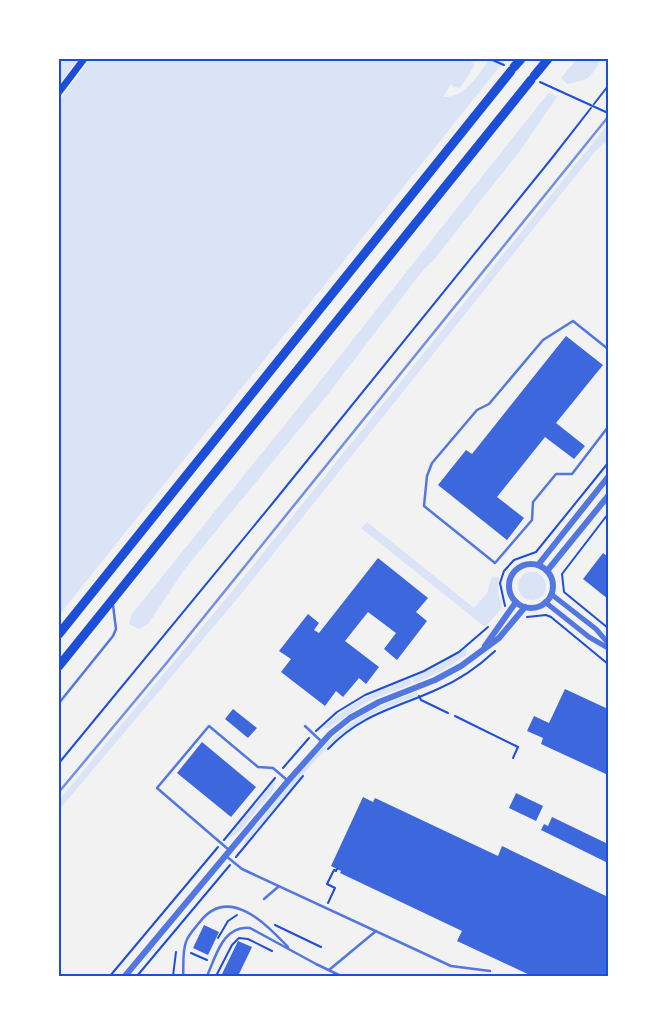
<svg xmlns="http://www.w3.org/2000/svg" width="667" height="1035" font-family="'Open Sans',sans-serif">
<rect width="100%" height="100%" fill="#f2f2f2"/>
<!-- green -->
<g fill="#dbe4f7">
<polygon points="59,59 78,59 59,85"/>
<path d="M90 59H468L475 65 460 88 454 87 451 84 443 97C463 99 479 75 489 59H506L59 615V101Z"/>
<path d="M577 59H601C592 77 587 81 567 84L561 78Z"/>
<polygon points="549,92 557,97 519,152 432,262 423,270 325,398 184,570 148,624 139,629 129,624 132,614 316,386"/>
<polygon points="608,124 608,142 603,144 594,153 242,593 59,810 59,800 234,589"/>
<polygon points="367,522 474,608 487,593 492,576 499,578 498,593 502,603 501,609 485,627 361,528"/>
<circle cx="532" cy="586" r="14"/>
<path d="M467 648 466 655C450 667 433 676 414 683L412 677 434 668Z"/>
<path d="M410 678 412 684 368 701 329 728 320 729C347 705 377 690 410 678Z"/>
<path d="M416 692 418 695 374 713 339 736 311 765 244 845 245 840C279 798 314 747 360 717 378 706 397 699 416 692Z"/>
<polygon points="276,779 272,792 239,832 227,839"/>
</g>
<!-- building -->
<g fill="#3d67dc">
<polygon points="566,336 603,365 556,423 585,446 574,459 545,437 497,497 524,518 507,540 438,485 466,450 472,454"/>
<polygon points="603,553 608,557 608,599 583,579"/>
<polygon points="378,558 428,598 416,612 427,621 397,660 384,649 396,633 368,612 345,641 379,667 366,684 359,678 343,697 336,691 325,706 281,672 291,659 279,651 308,614 319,623 314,630 319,633"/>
<polygon points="565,689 608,709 608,775 541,744 543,738 527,731 534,716 549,723"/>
<polygon points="233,709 257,728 248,738 225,719"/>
<polygon points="202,742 256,787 231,817 177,773"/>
<polygon points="516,793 543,806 536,821 509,808"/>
<polygon points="363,797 373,802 375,798 498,856 502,846 608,897 608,976 532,976 457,941 462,931 340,873 341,871 331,866"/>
<polygon points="552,817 608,844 608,863 541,830 544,824 548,826"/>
<polygon points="204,925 219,932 208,955 193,948"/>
<polygon points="238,941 252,947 238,976 221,976"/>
</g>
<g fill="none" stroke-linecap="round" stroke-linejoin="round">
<!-- path -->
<g stroke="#1d4ed8" stroke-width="2">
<polyline points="490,59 504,65"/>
<polyline points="540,82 608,113"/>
<polyline points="594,104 608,86"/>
<polyline points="608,514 562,574 564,592 608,628"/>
<polyline points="505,606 500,583 504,571 514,560 536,552 608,463"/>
<polyline points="527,617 546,615 551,617 608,664"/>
<polyline points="419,696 421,700 448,713"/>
<polyline points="455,716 518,747 513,758"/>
<polyline points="316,731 337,712 365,695 424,671 459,652 488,627"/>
<path d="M328 749C362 713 397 708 438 689 459 680 478 667 495 651"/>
<polyline points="59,763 272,504 552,158 591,108"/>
<polyline points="283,768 309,738"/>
<polyline points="224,840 275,778"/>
<polyline points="236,857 303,776"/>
<polyline points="328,903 335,888 327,884 334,870 336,871 337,869"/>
<polyline points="275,925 321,947"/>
<polyline points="218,938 228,921 237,915"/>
<polyline points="191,953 207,960"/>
<polyline points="110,976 218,847"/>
<polyline points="137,976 230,865"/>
<polyline points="173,976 176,952"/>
<polyline points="216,976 232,945 239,938 248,939 272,951"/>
</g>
<!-- service -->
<g stroke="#5277de" stroke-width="2.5">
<polyline points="608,349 573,321 543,340 489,404 477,410 432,463 427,476 424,506 495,563 532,520 533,502 556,474 572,474 608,427"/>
<polyline points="59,703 113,636 116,629 113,605"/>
<polyline points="305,726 322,742"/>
<polyline points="229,850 157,788 209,726 258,767 273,768 287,780"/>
<polyline points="226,856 242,869 451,966 490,971"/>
<polyline points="264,899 278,887"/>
<polyline points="329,970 376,931"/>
<path d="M183 976C184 965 182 953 186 942 188 935 195 928 199 923 228 884 266 924 288 947"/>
<path d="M207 976C216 956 223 925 250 928L316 964 341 976"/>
</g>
<!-- minor -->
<g stroke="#5277de" stroke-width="5">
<polyline points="551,594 596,629 608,643"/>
<polyline points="545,602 589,637 608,648"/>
</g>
<!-- tertiary -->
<g stroke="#5277de" stroke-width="6">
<circle cx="531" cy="586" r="22"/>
<polyline points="538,565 608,477"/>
<polyline points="547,571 608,496"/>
<polyline points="485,646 516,602"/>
<polyline points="125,976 288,781 330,734 350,718 379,702 435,680 461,666 499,638 525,607"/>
</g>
<!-- secondary -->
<polyline stroke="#1d4ed8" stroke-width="7" points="59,92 84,59"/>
<!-- motorway -->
<g stroke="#1d4ed8" stroke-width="9">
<polyline points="514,67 521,59"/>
<polyline points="534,76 548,59"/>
<polyline points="59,634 511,71"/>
<polyline points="59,666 531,80"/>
</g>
<!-- rail -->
<polyline stroke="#7290e2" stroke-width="2.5" points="59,792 169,660 608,117"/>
</g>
<!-- border -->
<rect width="667" height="1035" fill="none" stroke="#ffffff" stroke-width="120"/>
<rect x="60" y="60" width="547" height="915" fill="none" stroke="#1d4ed8" stroke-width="2"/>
</svg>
